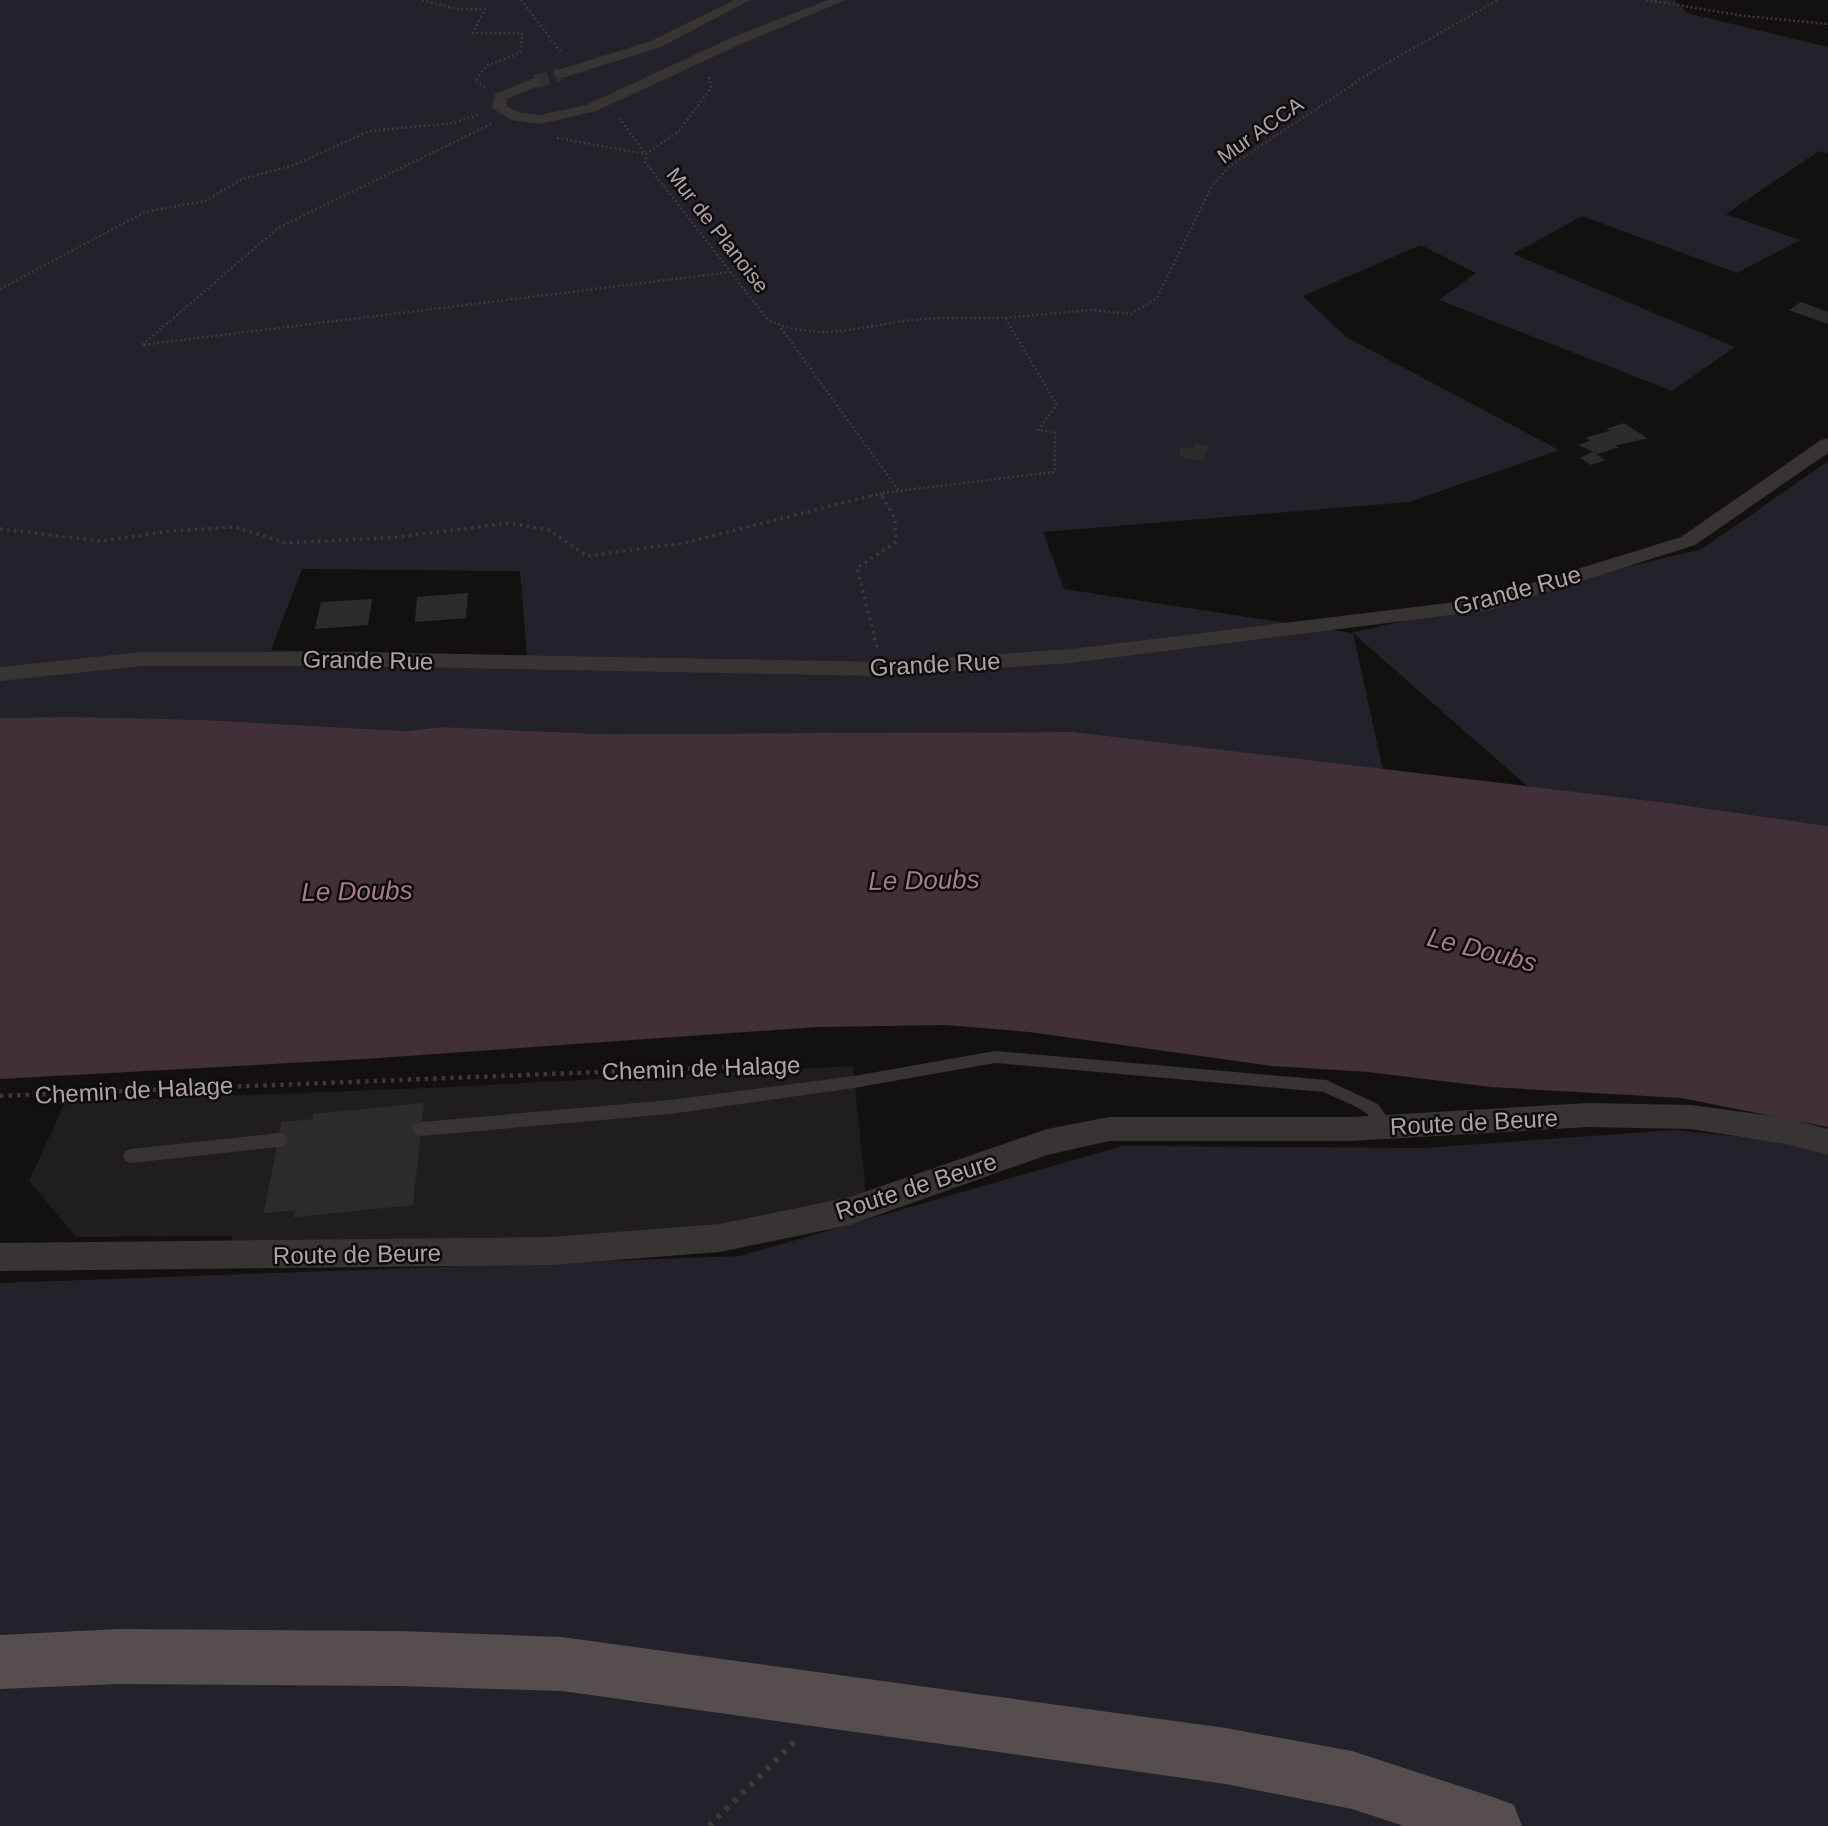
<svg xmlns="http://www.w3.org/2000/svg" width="1828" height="1826" font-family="Arial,sans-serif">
<rect width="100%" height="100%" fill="#121110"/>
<!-- built -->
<polygon fill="#1f1d1d" points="853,1066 866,1194 676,1234 229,1249 233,1236 76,1237 29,1181 65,1102 427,1088"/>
<!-- green -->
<g fill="#232129" fill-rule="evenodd">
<path d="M0 0H1675L1687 13 1828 47V154L1819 151 1726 214 1800 240 1737 273 1582 216 1513 254 1735 347 1672 391 1439 300 1476 273 1421 245 1303 296 1346 337 1559 450 1409 502 1043 532 1064 589 1352 633 1702 549 1828 461V826L1668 803 1528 787 1353 633 1383 770 1074 732 602 734 442 727 406 731 206 720 0 718ZM302 569 520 571 527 656 271 650Z"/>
<polygon points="1675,1130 1789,1142 1828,1155 1828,1826 0,1826 0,1283 740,1256 1122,1146 1423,1148"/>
</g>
<!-- water -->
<polygon fill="#413037" points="73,717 206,720 406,731 442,727 602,734 1074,732 1668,803 1828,826 1828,1127 1681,1098 1491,1087 1368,1072 1272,1066 1029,1032 946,1025 818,1027 364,1059 0,1079 0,718"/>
<!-- building -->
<g fill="#2e2c2b" stroke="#2e2b2b" stroke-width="2">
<polygon points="1801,303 1828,313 1828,323 1791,310"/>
<polygon points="1624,424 1645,438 1612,445 1616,447 1598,453 1581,445 1592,441 1588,438 1613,431 1609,429"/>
<polygon points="1195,444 1207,447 1203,460 1181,456 1181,448 1193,450"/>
<polygon points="1593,453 1603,460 1591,464 1582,458"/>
<polygon points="467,594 465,617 416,621 418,598"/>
<polygon points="371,600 367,624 316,628 322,603"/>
<polygon points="423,1104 412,1204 295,1216 296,1209 265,1212 278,1147 309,1144 314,1115"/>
<polygon points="313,1120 309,1144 278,1147 282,1123"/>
</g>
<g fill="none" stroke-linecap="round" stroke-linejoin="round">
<!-- minor-tunnel -->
<polyline stroke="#322e2e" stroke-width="14" stroke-dasharray="14 7" stroke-linecap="butt" points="535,82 560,74"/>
<!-- path-far3 -->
<g stroke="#3e3839" stroke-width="2.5" stroke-dasharray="2 2.5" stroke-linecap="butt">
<polyline points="422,0 457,9 485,9 473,33 522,33 520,53 486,66 475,81 485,87"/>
<polyline points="521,0 561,52"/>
<polyline points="1646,0 1745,16 1828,24"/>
<path d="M709 77 711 88 679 131 646 154 645 162 768 320C823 345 867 323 923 319 950 317 978 319 1005 318L1057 405 1038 430 1055 433V472L881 493 882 496"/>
<polyline points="619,118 645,153"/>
<polyline points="491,124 278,228 142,345 731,272"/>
<polyline points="557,138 646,154"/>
<polyline points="0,289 145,212 205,201 242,179 294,165 370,131 453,123 478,115"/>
<polyline points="1005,318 1090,310 1131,314 1157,298 1212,186 1229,167 1373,71 1498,0"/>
<polyline points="781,328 899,491"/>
<polyline points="871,496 881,493"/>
</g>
<!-- path-far2 -->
<g stroke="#3e3839" stroke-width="3.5" stroke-dasharray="2.5 4.5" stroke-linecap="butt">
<polyline points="0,529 100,541 171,531 235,527 286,543 398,537 510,523 549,530 587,556 684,543 878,494"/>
<polyline points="877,647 857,568 896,542 895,519 881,494"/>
</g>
<!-- path-far1 -->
<polyline stroke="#3e3839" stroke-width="4.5" stroke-dasharray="3.5 5" stroke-linecap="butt" points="0,1096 800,1064"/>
<!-- path -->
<polyline stroke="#3e3839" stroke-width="6" stroke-dasharray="4.5 7" stroke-linecap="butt" points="709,1826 795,1741"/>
<!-- service -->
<g fill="#393434" fill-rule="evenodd">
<path d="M995 1051 1326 1080 1378 1104 1394 1127 1392 1132C1377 1137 1375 1121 1366 1113 1354 1104 1337 1099 1324 1092L995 1063 854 1088 670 1114 421 1136 415 1134 413 1129 415 1124 421 1122 670 1100 854 1076Z"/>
<polygon points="279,1133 285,1135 287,1140 285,1145 279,1147 131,1163 125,1161 123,1156 125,1151 131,1149"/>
</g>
<!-- minor -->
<g fill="#393434" fill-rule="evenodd">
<polygon points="734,0 750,0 661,47 565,77 560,78 553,74 555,71 651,41"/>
<polygon points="828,0 846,0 741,44 596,111 540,124 512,120 492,108 495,94 535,78 540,79 540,85 507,99 506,106 521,113 540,115 586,105 731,38"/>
<polygon points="1828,438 1828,453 1695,545 1490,610 1071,663 882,676 357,666 142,666 0,681 0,667 142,652 357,652 882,662 1071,649 1480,599 1681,537 1821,440"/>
<polygon points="1588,1103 1691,1105 1787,1118 1828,1129 1828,1155 1787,1144 1691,1129 1588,1127 1350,1141 1109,1141 1047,1155 850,1225 720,1252 550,1265 0,1271 0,1243 550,1237 720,1224 850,1197 1047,1129 1109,1117 1350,1117"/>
</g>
<!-- primary -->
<polygon fill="#564e4e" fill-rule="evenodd" points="119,1629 400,1631 562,1637 1226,1728 1352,1751 1493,1797 1514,1805 1522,1826 1404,1826 1352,1809 1226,1784 562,1691 400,1686 119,1684 0,1689 0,1635"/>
</g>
<g text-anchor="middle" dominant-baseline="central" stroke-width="5" stroke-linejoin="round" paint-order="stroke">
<!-- far-street labels -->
<g font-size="21" fill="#b2a2a5" stroke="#0d0c0c">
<text transform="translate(1260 130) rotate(-35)">Mur ACCA</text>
<text transform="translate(718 230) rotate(52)">Mur de Planoise</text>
</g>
<!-- street labels -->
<g font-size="24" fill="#b2a2a5" stroke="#0d0c0c">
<text transform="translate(1517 590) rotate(-15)">Grande Rue</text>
<text transform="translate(368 660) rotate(1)">Grande Rue</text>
<text transform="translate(935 664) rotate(-3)">Grande Rue</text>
<text transform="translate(701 1068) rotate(-2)">Chemin de Halage</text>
<text transform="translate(134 1090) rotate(-3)">Chemin de Halage</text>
<text transform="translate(1474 1122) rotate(-3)">Route de Beure</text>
<text transform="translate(916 1186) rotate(-18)">Route de Beure</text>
<text transform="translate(357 1254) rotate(-1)">Route de Beure</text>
</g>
<!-- water labels -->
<g font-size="26" font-style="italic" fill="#ad798e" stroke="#0d0c0c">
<text transform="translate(924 880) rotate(-1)">Le Doubs</text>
<text transform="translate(357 891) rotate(-1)">Le Doubs</text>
<text transform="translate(1482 950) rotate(14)">Le Doubs</text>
</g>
</g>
</svg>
